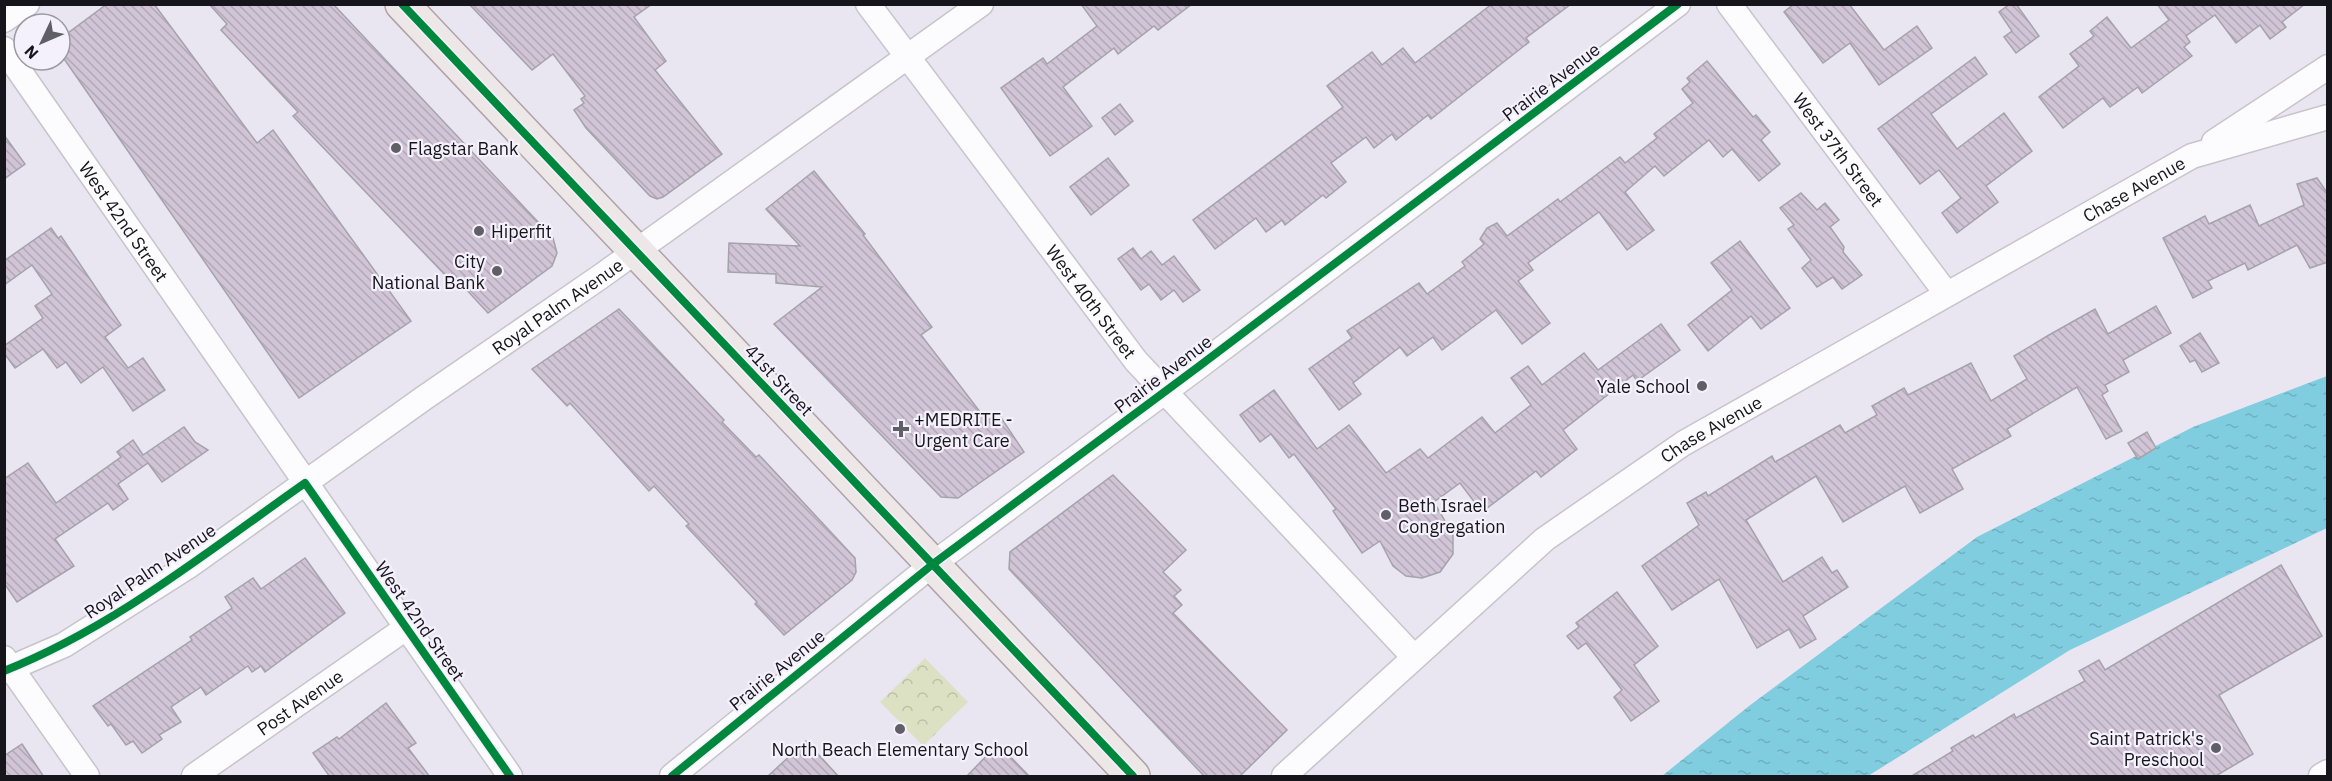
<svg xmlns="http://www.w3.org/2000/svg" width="2332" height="781" font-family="'IBM Plex Sans',sans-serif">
<defs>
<pattern id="park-crowns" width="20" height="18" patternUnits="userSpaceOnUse" patternTransform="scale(1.5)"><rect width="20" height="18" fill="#dde1c4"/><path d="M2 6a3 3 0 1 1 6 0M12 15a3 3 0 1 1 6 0" fill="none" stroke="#bdc0a8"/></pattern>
<pattern id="water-ripples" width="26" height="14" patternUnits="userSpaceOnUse" patternTransform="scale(1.5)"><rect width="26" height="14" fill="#80cde0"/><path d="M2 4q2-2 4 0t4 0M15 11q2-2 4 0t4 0" fill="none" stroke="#6eafc0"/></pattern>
<pattern id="building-back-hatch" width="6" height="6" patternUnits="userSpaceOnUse" patternTransform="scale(1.5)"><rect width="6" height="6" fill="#d0c4d6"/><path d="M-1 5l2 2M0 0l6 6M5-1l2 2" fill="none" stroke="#b2a8b7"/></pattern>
</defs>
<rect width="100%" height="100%" fill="#e9e6f1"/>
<!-- park -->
<polygon fill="url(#park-crowns)" points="925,658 968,702 923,746 880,702"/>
<!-- water -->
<polygon fill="url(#water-ripples)" points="2327,376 2327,528 2070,650 1868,776 1662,776 1749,706 1977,537 2193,427"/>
<!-- building -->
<g fill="url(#building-back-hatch)" stroke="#a5a2aa" stroke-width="1.5">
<polygon points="107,4 154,4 257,143 273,130 411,321 299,398 60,53 60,39"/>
<polygon points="209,4 333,4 553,238 557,253 552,266 488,313 452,274 448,278 293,116 298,112 221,30 227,24"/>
<polygon points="469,4 652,4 634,17 666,61 655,70 722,154 663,197 657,199 650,196 586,128 574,110 584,103 581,99 585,96 553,54 532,70"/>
<polygon points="1081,4 1192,4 1158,30 1154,26 1118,54 1114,48 1063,87 1092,126 1050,156 1001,88 1043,58 1047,64 1097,26"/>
<polygon points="1492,4 1571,4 1526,38 1529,42 1431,119 1428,115 1396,140 1392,134 1374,148 1366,137 1331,163 1346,182 1326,198 1323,195 1285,225 1282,220 1266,232 1256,218 1215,249 1193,220 1343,107 1327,86 1372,52 1382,65 1403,48 1415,63"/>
<polygon points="1794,4 1849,4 1884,50 1917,26 1932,48 1879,85 1850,43 1823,63 1784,12"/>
<polygon points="2010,4 2016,4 2039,36 2016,53 2004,37 2012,31 1999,12"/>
<polygon points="2157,4 2305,4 2282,22 2286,27 2270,39 2260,25 2236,43 2215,15 2186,36 2190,42 2184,47 2192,56 2142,93 2138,87 2110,107 2103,98 2063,128 2039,97 2079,66 2070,54 2094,36 2090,31 2107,17 2131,48 2169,20"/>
<polygon points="1975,57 1987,74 1931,114 1957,149 2004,113 2032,151 1986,186 1998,202 1957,233 1942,213 1961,198 1939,170 1920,184 1878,129"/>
<polygon points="1707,61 1753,117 1756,115 1770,132 1761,140 1780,164 1759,181 1732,149 1723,157 1709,140 1664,176 1655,166 1625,192 1654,230 1627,250 1599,212 1528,263 1533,270 1518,281 1550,323 1522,344 1496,310 1442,350 1433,337 1407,356 1400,347 1353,383 1361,394 1339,410 1309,369 1352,338 1347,331 1419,283 1427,294 1465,266 1462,262 1484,244 1480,239 1487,228 1497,223 1507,236 1558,199 1560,202 1620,157 1625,163 1657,138 1654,134 1693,103 1682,89 1690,82 1687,78"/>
<polygon points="1120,104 1133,121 1115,135 1102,118"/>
<polygon points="4,135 25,164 4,179"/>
<polygon points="1108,158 1129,185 1091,215 1070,187"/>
<polygon points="814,171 865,234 863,235 932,327 921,335 987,421 998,413 1024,452 958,498 941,497 774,324 822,287 776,283 776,274 728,272 729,243 800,246 766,209"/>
<polygon points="2317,178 2328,194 2328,262 2310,268 2297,245 2248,270 2245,263 2208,281 2212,288 2193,298 2163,238 2205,216 2209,224 2250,205 2259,226 2304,205 2297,184"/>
<polygon points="1801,193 1817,210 1825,203 1839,220 1830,227 1844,247 1843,252 1862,275 1842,289 1833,277 1817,287 1802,268 1811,260 1788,229 1794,225 1780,208"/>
<polygon points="51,228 58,238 61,236 121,325 105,337 128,368 143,358 165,390 133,411 103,367 81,383 66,362 57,368 43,349 15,368 4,353 4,346 43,318 35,306 52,294 32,265 4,285 4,261"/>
<polygon points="1740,241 1790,308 1761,329 1751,316 1708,351 1688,325 1732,290 1711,263"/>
<polygon points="1133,248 1141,259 1151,251 1162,265 1174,256 1200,290 1183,302 1174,290 1161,300 1149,284 1141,290 1118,259"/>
<polygon points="2156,306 2171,333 2123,360 2129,372 2105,385 2108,391 2102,395 2122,431 2106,439 2077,387 2007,429 2011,436 1952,469 1963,489 1920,513 1905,486 1843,522 1816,476 1746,520 1783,582 1822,557 1832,573 1837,570 1848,587 1803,616 1816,639 1800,648 1789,629 1757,648 1719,579 1672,610 1642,566 1699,525 1687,503 1706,492 1708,496 1772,456 1775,462 1840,425 1845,433 1877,415 1872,406 1904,388 1908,395 1971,363 1991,401 2027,379 2014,356 2049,335 2095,309 2108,334"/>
<polygon points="619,309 724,420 722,422 756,457 759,455 855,558 856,572 852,580 784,635 755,604 757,602 686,526 689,524 654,486 649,491 570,403 567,406 532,369"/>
<polygon points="1661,324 1680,350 1637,381 1633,375 1563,430 1577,449 1541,477 1536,471 1482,512 1460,483 1434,502 1453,535 1453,554 1440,572 1422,578 1406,576 1393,566 1380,541 1362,553 1333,511 1336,509 1294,454 1289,458 1271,434 1260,442 1240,415 1274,390 1317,449 1349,425 1386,473 1420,449 1428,458 1482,417 1495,433 1531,405 1511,378 1528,366 1542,385 1584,353 1598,370"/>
<polygon points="2200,333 2219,363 2202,372 2195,360 2190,362 2180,346"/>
<polygon points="184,427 195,442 208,450 162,482 148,463 118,484 128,499 113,510 108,503 55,539 74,566 17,602 4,583 4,479 28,463 56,503 121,457 117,452 133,440 143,455"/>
<polygon points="2147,432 2156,448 2138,459 2128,443"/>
<polygon points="1113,475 1186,550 1163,572 1181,590 1174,596 1182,605 1173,613 1287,730 1239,777 1205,777 1009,569 1010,552"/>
<polygon points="305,558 345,613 265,672 261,666 252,672 248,666 206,695 201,687 171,707 181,722 159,735 162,739 142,753 133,741 126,745 111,724 108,726 93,706 192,640 190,637 232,608 225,597 253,578 261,589"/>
<polygon points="2281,565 2322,636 2219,695 2253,754 2214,777 1910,777 1953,751 1951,748 1973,735 1975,738 2014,714 2016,718 2085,681 2079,671 2099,660 2105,670"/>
<polygon points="1617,592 1658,646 1634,665 1659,701 1631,721 1614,697 1622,690 1586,643 1578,649 1567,636 1579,627 1576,623"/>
<polygon points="386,703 416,743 408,748 430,777 330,777 313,753 337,737 339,739"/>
<polygon points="806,741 839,777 767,777"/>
<polygon points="22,744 44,777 4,777 4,756"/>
<polygon points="998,744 1030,777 966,777"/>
</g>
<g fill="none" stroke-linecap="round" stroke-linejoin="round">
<defs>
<g id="street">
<path id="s1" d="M868 4 1136 361 1413 656"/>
<path id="s2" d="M1729 4 1946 293"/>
<polyline points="4,20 27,4"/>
<path id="s3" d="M4 49 510 776"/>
<polyline points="2214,142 2328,67"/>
<polyline points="4,658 87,776"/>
<path id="s4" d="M4 671 64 645 190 565 424 398 600 277 981 4"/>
<path id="s5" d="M194 776 406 628"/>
<polyline points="672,776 933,564 1198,367 1678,4"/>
<path id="s6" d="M1284 776 1545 539 1684 443 2192 156 2328 117"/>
<polyline points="2321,776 2328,772"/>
</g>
<polyline id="primary" points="402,4 1133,776"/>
</defs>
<!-- street casing -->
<use href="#street" stroke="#c6c4cc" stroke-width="27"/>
<!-- primary casing -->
<use href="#primary" stroke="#b0a3a7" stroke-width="36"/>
<!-- street -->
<use href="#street" stroke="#fcfbfd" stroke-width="24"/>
<!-- primary -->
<use href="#primary" stroke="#ede7e8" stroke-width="33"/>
<defs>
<g id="cycleway">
<polyline points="402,4 1133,776"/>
<path d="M4 671C115 627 208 551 305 483L510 776"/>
<polyline points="672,776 933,564 1198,367 1678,4"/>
</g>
</defs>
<!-- cycleway casing -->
<use href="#cycleway" stroke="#f4f1fc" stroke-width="11"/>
<!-- cycleway -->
<use href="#cycleway" stroke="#00873e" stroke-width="8"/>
</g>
<!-- markers -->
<g fill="#605e67" stroke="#f4f1fc" stroke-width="2">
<circle cx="396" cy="148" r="6"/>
<circle cx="479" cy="231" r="6"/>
<circle cx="497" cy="271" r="6"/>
<circle cx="1702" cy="386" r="6"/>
<path d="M898 420h6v6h6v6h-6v6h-6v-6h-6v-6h6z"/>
<circle cx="1386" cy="515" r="6"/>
<circle cx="900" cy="729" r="6"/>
<circle cx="2216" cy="748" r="6"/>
</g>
<g text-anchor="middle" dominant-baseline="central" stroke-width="4.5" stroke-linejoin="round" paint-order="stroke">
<!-- street labels -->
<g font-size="18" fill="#17151c" stroke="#f4f1fc">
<text transform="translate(1551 82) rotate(-37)">Prairie Avenue</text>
<text stroke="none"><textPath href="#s2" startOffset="182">West 37th Street</textPath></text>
<text stroke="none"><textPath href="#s6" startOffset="1038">Chase Avenue</textPath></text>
<text stroke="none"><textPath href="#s3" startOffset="210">West 42nd Street</textPath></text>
<text stroke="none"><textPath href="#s1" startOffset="372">West 40th Street</textPath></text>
<text stroke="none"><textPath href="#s4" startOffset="664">Royal Palm Avenue</textPath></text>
<text transform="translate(1163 374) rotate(-37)">Prairie Avenue</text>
<text transform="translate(779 380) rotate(47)">41st Street</text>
<text stroke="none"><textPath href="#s6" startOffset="552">Chase Avenue</textPath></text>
<text transform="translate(150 571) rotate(-34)">Royal Palm Avenue</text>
<text transform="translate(420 621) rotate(55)">West 42nd Street</text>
<text transform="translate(777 670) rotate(-39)">Prairie Avenue</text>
<text stroke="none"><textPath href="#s5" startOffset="129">Post Avenue</textPath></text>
</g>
<!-- poi labels -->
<g font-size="18" fill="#17151c" stroke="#f4f1fc" text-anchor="start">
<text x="408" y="148">Flagstar Bank</text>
<text x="491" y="231">Hiperfit</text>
<text x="485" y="261" text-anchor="end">City<tspan x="485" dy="21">National Bank</tspan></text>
<text x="1690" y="386" text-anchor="end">Yale School</text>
<text x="914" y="419">+MEDRITE -<tspan x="914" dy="21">Urgent Care</tspan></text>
<text x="1398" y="505">Beth Israel<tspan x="1398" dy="21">Congregation</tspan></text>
<text x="2204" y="738" text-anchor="end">Saint Patrick's<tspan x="2204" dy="21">Preschool</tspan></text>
<text x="900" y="749" text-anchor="middle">North Beach Elementary School</text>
</g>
</g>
<!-- border -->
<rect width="2332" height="781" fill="none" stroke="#17151c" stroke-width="12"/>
<!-- north arrow -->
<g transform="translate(42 42) rotate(226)"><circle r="28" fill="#f4f1fc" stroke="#9c99a2" stroke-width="1.5"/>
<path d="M0-4.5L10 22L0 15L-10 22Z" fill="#605e67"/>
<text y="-9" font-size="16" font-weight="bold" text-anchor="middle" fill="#17151c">N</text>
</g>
</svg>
